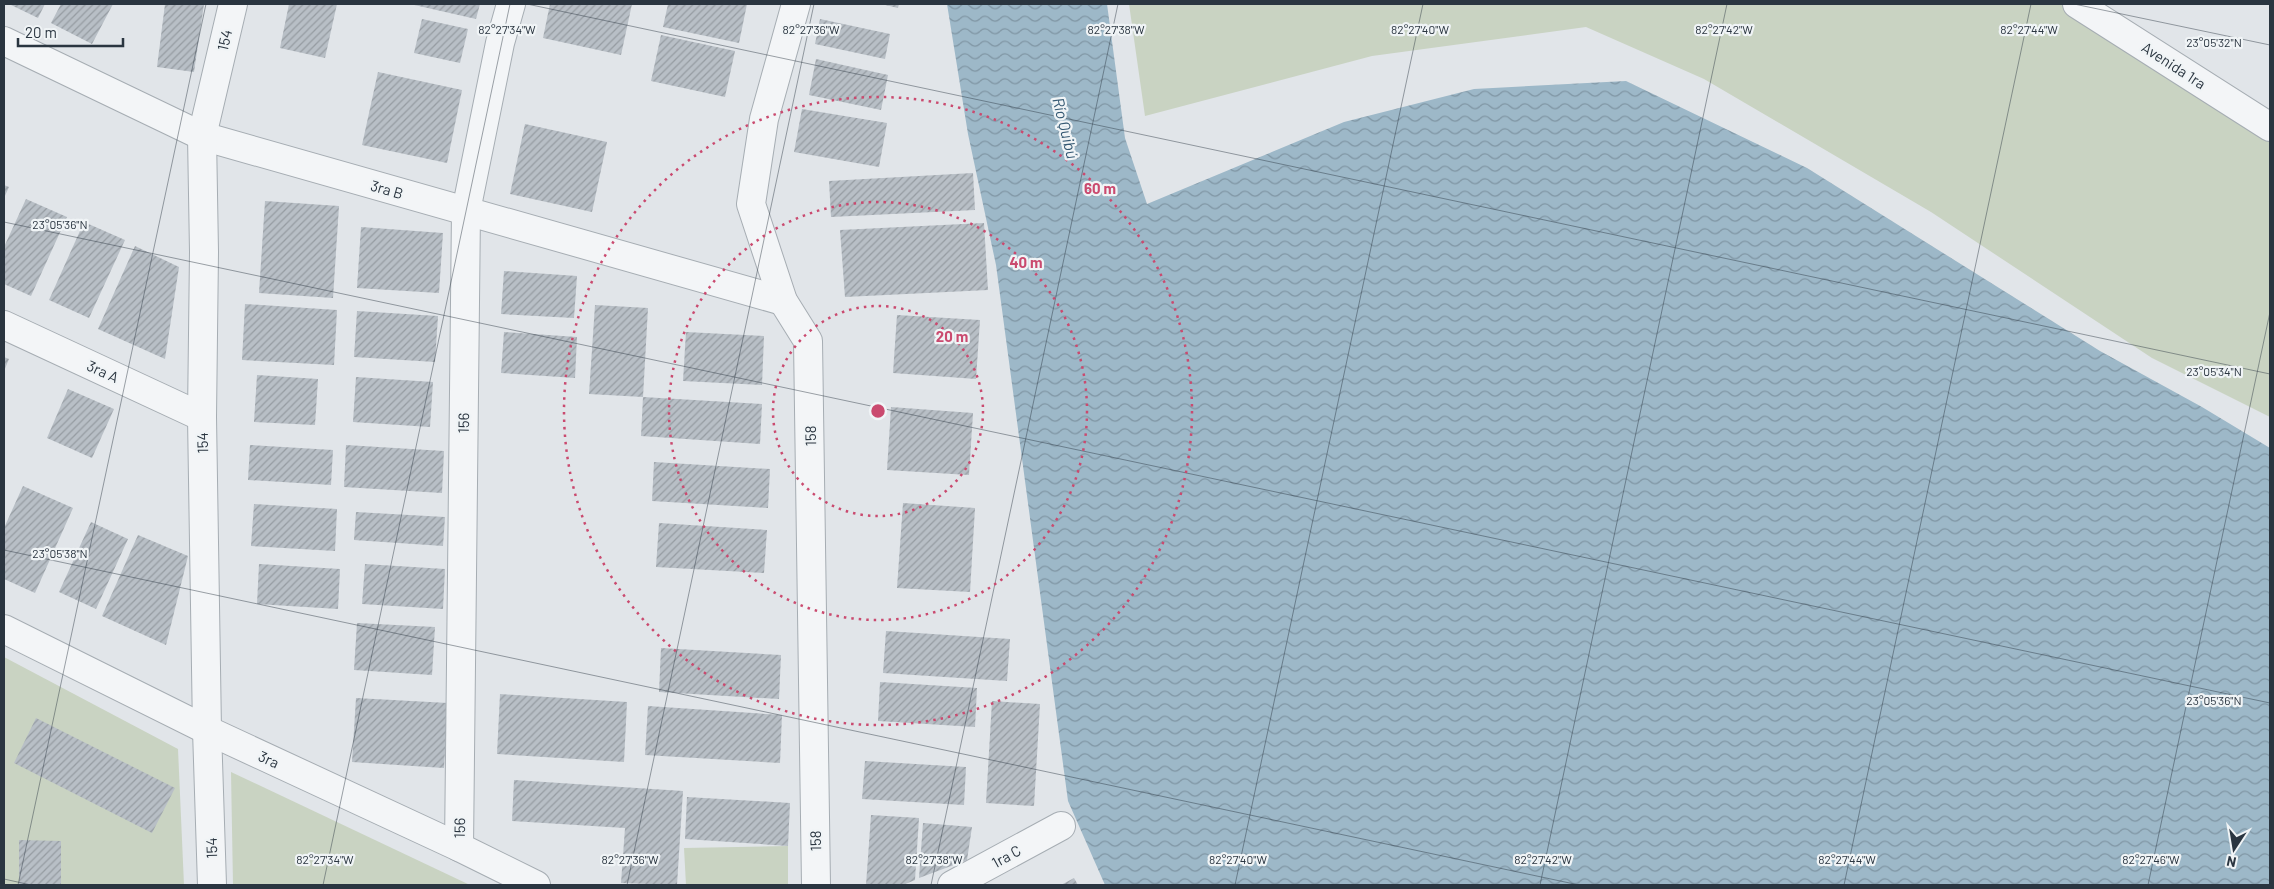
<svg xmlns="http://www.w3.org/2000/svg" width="2274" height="889" font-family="Barlow,sans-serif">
<defs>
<pattern id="water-waves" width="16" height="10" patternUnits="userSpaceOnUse" patternTransform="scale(1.25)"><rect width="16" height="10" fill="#9db8c8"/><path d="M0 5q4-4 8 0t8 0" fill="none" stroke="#8096a4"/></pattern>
<pattern id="building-hatch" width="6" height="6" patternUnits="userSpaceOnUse" patternTransform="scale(1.25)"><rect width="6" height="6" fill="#b8bfc6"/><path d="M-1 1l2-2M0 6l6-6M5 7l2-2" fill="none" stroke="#969ca2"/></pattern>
</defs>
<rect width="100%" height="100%" fill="#e1e5e9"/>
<!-- green -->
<g fill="#c9d3c2">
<polygon points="1129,4 2077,4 2270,127 2270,417 2152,358 1931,212 1704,79 1586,27 1372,56 1145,116"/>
<polygon points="4,657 178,749 184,885 4,885"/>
<polygon points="231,772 470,885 233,885"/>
<polygon points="788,846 788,885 686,885 684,848"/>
</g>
<!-- water -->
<polygon fill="url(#water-waves)" points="947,4 1107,4 1125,138 1147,204 1344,122 1474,89 1626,81 1807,168 2100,351 2202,407 2270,448 2270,885 1105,885 1068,801 996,265 968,134"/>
<!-- building -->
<g fill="url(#building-hatch)">
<polygon points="9,4 45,4 38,18"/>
<polygon points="61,4 113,4 92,44 51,23"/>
<polygon points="165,4 204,4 194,72 157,67"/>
<polygon points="289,4 337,4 325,58 280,48"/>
<polygon points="410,4 480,4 476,19"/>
<polygon points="550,4 632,4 621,55 543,38"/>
<polygon points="668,4 747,4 739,43 663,27"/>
<polygon points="881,4 899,4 898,8"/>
<polygon points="422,19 468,29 460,63 414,53"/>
<polygon points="820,19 890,34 885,59 815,44"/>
<polygon points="661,35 735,51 725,97 651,81"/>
<polygon points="816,59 888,75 881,110 809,95"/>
<polygon points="378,72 462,90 447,163 362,145"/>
<polygon points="802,109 887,123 879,167 794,152"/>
<polygon points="525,124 607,142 592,212 510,194"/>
<polygon points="973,173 975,210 831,217 829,181"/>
<polygon points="4,185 9,187 4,198"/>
<polygon points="26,199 67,217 31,296 4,284 4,247"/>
<polygon points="265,201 339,206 333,298 259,293"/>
<polygon points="84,222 125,240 89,318 49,300"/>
<polygon points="984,223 988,290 845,297 840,230"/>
<polygon points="361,227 443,233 439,293 357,288"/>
<polygon points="135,246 179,267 165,359 98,329"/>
<polygon points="504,271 577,276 574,318 501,314"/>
<polygon points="245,304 337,310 334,365 242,360"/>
<polygon points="595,305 648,308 643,397 762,404 760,444 641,436 643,397 589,394"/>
<polygon points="357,311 438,316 435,362 354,357"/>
<polygon points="897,315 980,320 976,379 893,373"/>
<polygon points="504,332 577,337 575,378 501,373"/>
<polygon points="686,332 764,336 762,385 683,381"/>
<polygon points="4,357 9,359 4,371"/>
<polygon points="257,375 318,379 315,425 254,422"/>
<polygon points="356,377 433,382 430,427 353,422"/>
<polygon points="68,389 114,409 92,458 47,438"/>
<polygon points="891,407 973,413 969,475 887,470"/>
<polygon points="250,445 333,450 331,485 248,480"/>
<polygon points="346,445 444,451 442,493 344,487"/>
<polygon points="654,462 770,469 768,508 652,501"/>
<polygon points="23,486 73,508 35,593 4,579 4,528"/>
<polygon points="903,503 975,508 970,592 897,588"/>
<polygon points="254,504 337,509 335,551 251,546"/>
<polygon points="356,512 445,517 443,546 354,540"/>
<polygon points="91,522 128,539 96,609 59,592"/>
<polygon points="659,523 767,530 764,573 656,567"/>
<polygon points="138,535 188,556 166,645 102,616"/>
<polygon points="259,564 340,569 338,609 257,604"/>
<polygon points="365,564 445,569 443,609 362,604"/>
<polygon points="357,623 435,627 432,675 354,670"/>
<polygon points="886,631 1010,639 1007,681 883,673"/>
<polygon points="661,648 781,655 779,699 659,692"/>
<polygon points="880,682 977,688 975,727 878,721"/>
<polygon points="500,694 627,702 624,762 497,754"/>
<polygon points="356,698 448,703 444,768 352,762"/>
<polygon points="992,701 1040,704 1034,806 986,803"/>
<polygon points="648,706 782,715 780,763 645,755"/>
<polygon points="36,718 175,788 152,833 14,763"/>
<polygon points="865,761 966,767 964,805 862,799"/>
<polygon points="514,780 683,791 677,885 621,883 625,828 512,821"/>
<polygon points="687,797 790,803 788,846 685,839"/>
<polygon points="871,815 919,818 915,880 903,885 866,885"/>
<polygon points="923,823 972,827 967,860 919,878"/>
<polygon points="19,840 61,841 61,885 19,885"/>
<polygon points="1074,878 1078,885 1061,885"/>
</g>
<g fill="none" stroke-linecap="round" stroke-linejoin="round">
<defs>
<g id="minor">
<polyline points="796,4 764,119 751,204 783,301 808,341 816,885"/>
<polyline points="2077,4 2270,127"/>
<polyline points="4,41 202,136 783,301"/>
<polyline points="4,325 202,417"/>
<polyline points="4,629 207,730 459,847 536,885"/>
<polyline points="459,847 466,211 500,43 511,4"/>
<polyline points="212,885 207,730 202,417 204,252 202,136 233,4"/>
<polyline points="952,885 1061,826"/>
</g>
</defs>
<!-- minor casing -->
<use href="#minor" stroke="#a6adb3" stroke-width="30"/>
<!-- minor -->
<use href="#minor" stroke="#f3f5f7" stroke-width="28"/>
</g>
<!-- ticks -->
<path fill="none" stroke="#2a3540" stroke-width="1" stroke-opacity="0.45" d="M527 4 2270 374M2074 4 2270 45M4 222 2270 703M4 550 1579 885M4 879 31 885M18 885 206 4M323 885 510 4M627 885 814 4M931 885 1118 4M1235 885 1423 4M1540 885 1727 4M1844 885 2031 4M2148 885 2270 312"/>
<!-- distance rings -->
<g fill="none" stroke="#ca4a6f" stroke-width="2.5" stroke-dasharray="2.5 5">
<circle cx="878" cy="411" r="105"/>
<circle cx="878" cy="411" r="209"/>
<circle cx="878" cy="411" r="314"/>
</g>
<g text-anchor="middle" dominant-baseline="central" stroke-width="4.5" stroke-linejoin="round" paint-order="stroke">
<!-- street labels -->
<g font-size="15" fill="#2a3540" stroke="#f0f4f6">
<text transform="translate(224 40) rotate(-77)">154</text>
<text transform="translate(2174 65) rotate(33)">Avenida 1ra</text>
<text transform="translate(387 189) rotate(16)">3ra B</text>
<text transform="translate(103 371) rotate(25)">3ra A</text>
<text transform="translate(463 423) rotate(-89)">156</text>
<text transform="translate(810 436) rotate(-91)">158</text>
<text transform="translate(202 443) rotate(-91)">154</text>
<text transform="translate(269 759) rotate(25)">3ra</text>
<text transform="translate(459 828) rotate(-89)">156</text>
<text transform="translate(815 841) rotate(-91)">158</text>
<text transform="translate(211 848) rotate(-92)">154</text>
<text transform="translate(1006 856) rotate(-29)">1ra C</text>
</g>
<!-- water labels -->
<g font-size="16" font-style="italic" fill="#355973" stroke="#f0f4f6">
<text transform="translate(1066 128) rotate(76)">Río Quibú</text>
</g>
</g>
<g font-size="12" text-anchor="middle" fill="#2a3540" stroke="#f0f4f6" stroke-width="4.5" stroke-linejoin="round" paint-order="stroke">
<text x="507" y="34">82°27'34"W</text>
<text x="811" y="34">82°27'36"W</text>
<text x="1116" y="34">82°27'38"W</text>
<text x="1420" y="34">82°27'40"W</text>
<text x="1724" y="34">82°27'42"W</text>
<text x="2029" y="34">82°27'44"W</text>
<text x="2214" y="47">23°05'32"N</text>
<text x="60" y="229">23°05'36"N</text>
<text x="2214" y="376">23°05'34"N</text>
<text x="60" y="558">23°05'38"N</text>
<text x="2214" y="705">23°05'36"N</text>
<text x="325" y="864">82°27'34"W</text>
<text x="630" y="864">82°27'36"W</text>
<text x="934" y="864">82°27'38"W</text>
<text x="1238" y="864">82°27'40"W</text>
<text x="1543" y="864">82°27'42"W</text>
<text x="1847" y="864">82°27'44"W</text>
<text x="2151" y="864">82°27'46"W</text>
</g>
<circle cx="878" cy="411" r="8" fill="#ca4a6f" stroke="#f0f4f6" stroke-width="2.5"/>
<g font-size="15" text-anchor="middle" font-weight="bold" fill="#ca4a6f" stroke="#f0f4f6" stroke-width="4.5" stroke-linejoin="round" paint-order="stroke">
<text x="1100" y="194">60 m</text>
<text x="1026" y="268">40 m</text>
<text x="952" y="342">20 m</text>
</g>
<!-- border -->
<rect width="2274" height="889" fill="none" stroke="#2a3540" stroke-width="10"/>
<!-- north arrow -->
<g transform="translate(2234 849) rotate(192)" stroke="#f0f4f6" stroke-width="4" paint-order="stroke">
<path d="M0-4L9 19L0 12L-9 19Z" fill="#2a3540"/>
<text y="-8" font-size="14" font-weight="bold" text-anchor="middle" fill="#2a3540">N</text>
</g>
<!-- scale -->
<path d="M18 38v8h105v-8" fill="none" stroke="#2a3540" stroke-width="2.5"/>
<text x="25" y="38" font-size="15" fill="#2a3540" stroke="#f0f4f6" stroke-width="4" paint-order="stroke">20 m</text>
</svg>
